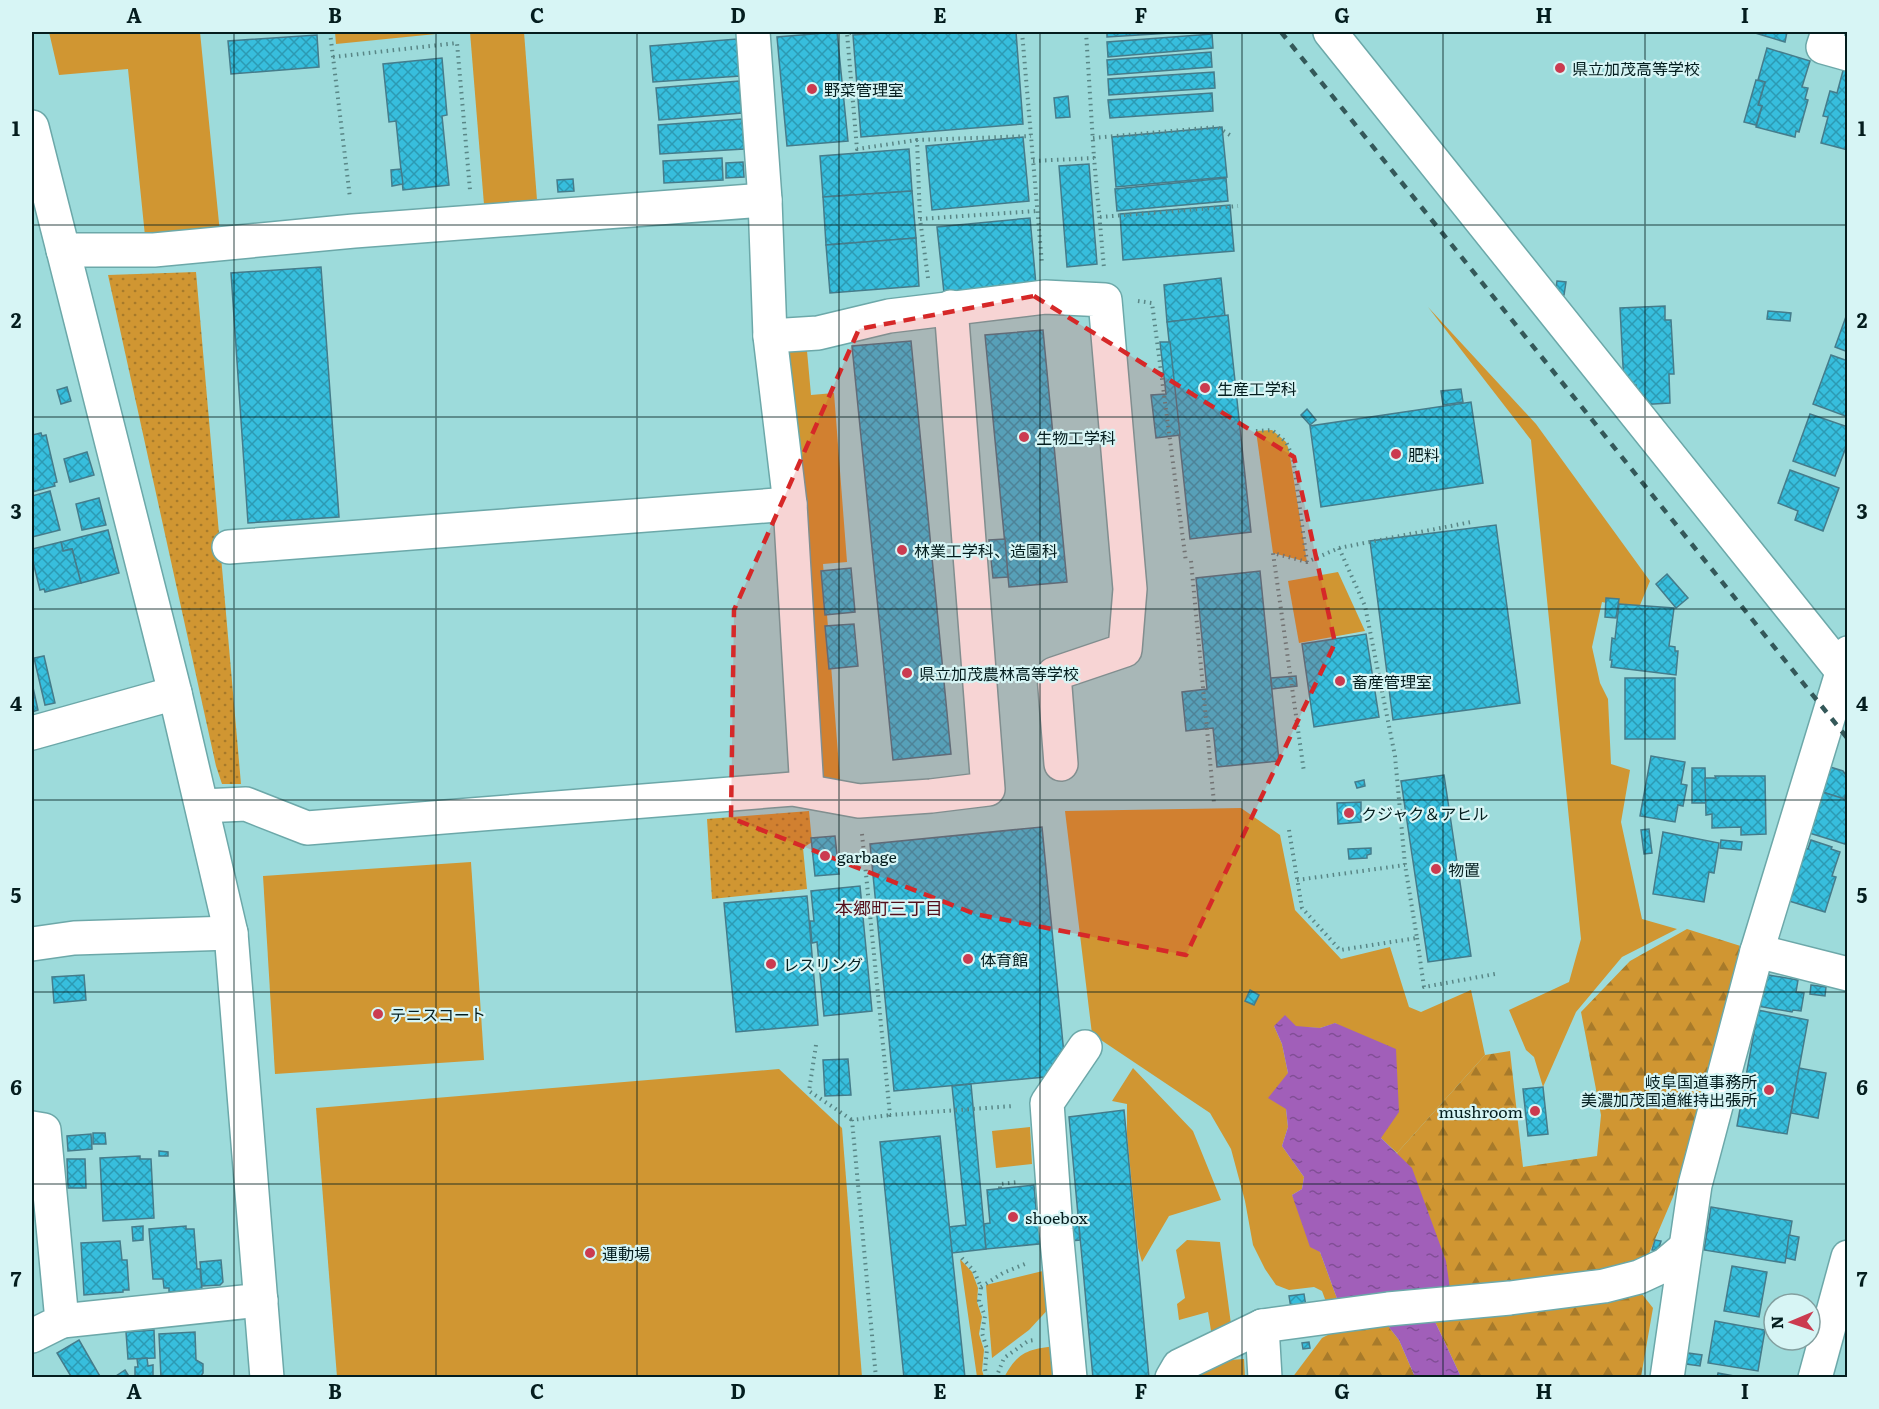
<svg xmlns="http://www.w3.org/2000/svg" width="1879" height="1409" font-family="Literata,'Noto Sans JP',serif">
<defs>
<pattern id="forest-firs" width="22" height="20" patternUnits="userSpaceOnUse" patternTransform="scale(1.5)"><rect width="22" height="20" fill="#d09632"/><path d="M5 1l3.5 6h-7zM16 11l3.5 6h-7z" fill="#a77a2a"/></pattern>
<pattern id="garden-dots" width="8" height="8" patternUnits="userSpaceOnUse" patternTransform="scale(1.5)"><rect width="8" height="8" fill="#d09632"/><path d="M2 2h.1M6 6h.1" fill="none" stroke="#a77a2a" stroke-width="1.8" stroke-linecap="round"/></pattern>
<pattern id="water-ripples" width="26" height="14" patternUnits="userSpaceOnUse" patternTransform="scale(1.5)"><rect width="26" height="14" fill="#a15fb9"/><path d="M2 4q2-2 4 0t4 0M15 11q2-2 4 0t4 0" fill="none" stroke="#814e96"/></pattern>
<pattern id="building-cross-hatch" width="8" height="8" patternUnits="userSpaceOnUse" patternTransform="scale(1.5)"><rect width="8" height="8" fill="#37bedd"/><path d="M0 0l8 8M0 8l8-8" fill="none" stroke="#2c9ab3"/></pattern>
</defs>
<rect width="100%" height="100%" fill="#9ddbdb"/>
<!-- grass -->
<g fill="#d09632">
<polygon points="49,32 200,32 220,233 145,236 128,69 59,75"/>
<polygon points="335,32 446,32 446,33 336,44"/>
<polygon points="470,32 524,32 538,213 485,217"/>
<polygon points="1428,307 1536,424 1650,581 1638,610 1602,602 1592,647 1600,683 1608,699 1611,764 1630,770 1621,822 1642,919 1677,929 1622,957 1576,1012 1543,1087 1534,1057 1526,1050 1509,1010 1569,982 1581,939 1531,440"/>
<polygon points="807,351 811,395 834,393 847,562 823,564 840,779 821,781 789,352"/>
<polygon points="1272,430 1286,442 1289,450 1307,562 1273,553 1256,431"/>
<polygon points="1338,572 1365,631 1299,643 1288,581"/>
<polygon points="1241,808 1280,835 1295,910 1341,959 1390,947 1409,1007 1421,1012 1471,990 1485,1055 1397,1153 1381,1138 1336,1023 1320,1028 1274,1026 1282,1044 1288,1073 1286,1109 1288,1127 1282,1146 1304,1177 1302,1189 1292,1195 1320,1252 1343,1315 1328,1307 1322,1291 1314,1287 1289,1290 1276,1285 1265,1269 1253,1245 1245,1201 1231,1149 1210,1113 1092,1034 1065,811"/>
<polygon points="471,862 484,1060 275,1074 263,876"/>
<polygon points="1133,1068 1193,1131 1221,1200 1169,1216 1142,1262 1138,1248 1127,1135 1127,1104 1112,1101"/>
<polygon points="779,1069 842,1128 862,1377 337,1377 316,1108"/>
<polygon points="1030,1127 1032,1164 996,1168 992,1131"/>
<polygon points="1187,1240 1220,1242 1231,1324 1212,1337 1208,1312 1179,1320 1177,1304 1185,1298 1176,1250"/>
<polygon points="960,1259 972,1272 978,1288 977,1302 982,1317 979,1334 984,1350 982,1370 984,1377 977,1377"/>
<polygon points="1051,1269 1053,1304 1029,1330 992,1358 986,1285"/>
<path d="M1063 1345 1066 1377 1004 1378C1019 1348 1033 1349 1063 1345Z"/>
<polygon points="1244,1359 1245,1377 1202,1377 1201,1362"/>
</g>
<!-- forest -->
<g fill="url(#forest-firs)">
<polygon points="1687,929 1750,949 1673,1197 1639,1277 1622,1283 1642,1294 1653,1308 1641,1377 1461,1377 1431,1313 1452,1303 1397,1153 1485,1055 1510,1051 1523,1167 1597,1156 1601,1115 1581,1012 1630,961"/>
<polygon points="1381,1317 1399,1340 1415,1377 1292,1378 1322,1338 1341,1328"/>
</g>
<!-- garden -->
<g fill="url(#garden-dots)">
<polygon points="196,272 241,784 222,784 216,766 108,275"/>
<polygon points="809,811 812,842 803,848 807,889 712,899 707,819"/>
</g>
<!-- water -->
<g fill="url(#water-ripples)">
<polygon points="1285,1015 1296,1026 1320,1028 1335,1023 1396,1049 1399,1112 1381,1138 1412,1168 1446,1261 1452,1303 1343,1315 1320,1252 1310,1247 1292,1195 1302,1189 1304,1177 1282,1146 1288,1127 1286,1109 1268,1098 1288,1073 1282,1044 1274,1026"/>
<polygon points="1431,1313 1461,1377 1415,1377 1399,1340 1381,1317"/>
</g>
<!-- building -->
<g fill="url(#building-cross-hatch)" stroke="#457c8b" stroke-width="1.5">
<polygon points="837,32 848,141 787,146 777,37"/>
<polygon points="893,32 1016,32 1023,124 861,137 853,35"/>
<polygon points="1107,32 1187,32 1107,37"/>
<polygon points="1752,32 1787,32 1785,42"/>
<polygon points="1212,34 1213,48 1108,57 1107,42"/>
<polygon points="317,35 319,67 231,74 228,41"/>
<polygon points="737,39 740,76 653,82 650,46"/>
<polygon points="1767,48 1810,61 1802,87 1808,88 1805,99 1808,100 1799,132 1796,131 1795,137 1756,127 1762,106 1758,105 1765,82 1758,80"/>
<polygon points="1211,52 1212,67 1108,75 1107,60"/>
<polygon points="442,58 447,115 442,116 449,185 403,190 396,121 389,122 383,64"/>
<polygon points="1844,67 1848,68 1848,150 1821,143 1828,117 1823,116 1830,91 1837,93"/>
<polygon points="1214,72 1215,88 1109,95 1108,79"/>
<polygon points="1756,80 1765,82 1758,105 1762,106 1756,125 1744,122"/>
<polygon points="739,81 742,113 659,120 656,88"/>
<polygon points="1212,93 1213,111 1110,118 1108,100"/>
<polygon points="1068,96 1070,117 1056,118 1054,98"/>
<polygon points="742,119 744,149 660,154 658,125"/>
<polygon points="1222,127 1227,177 1116,187 1112,137"/>
<polygon points="1023,137 1029,201 932,210 926,146"/>
<polygon points="909,149 912,191 823,197 820,156"/>
<polygon points="722,158 723,180 664,183 663,161"/>
<polygon points="743,162 744,177 726,178 726,163"/>
<polygon points="1089,164 1097,264 1067,267 1059,166"/>
<polygon points="401,169 403,184 392,186 391,170"/>
<polygon points="1226,178 1228,201 1117,211 1115,189"/>
<polygon points="573,179 574,191 558,192 557,180"/>
<polygon points="912,191 916,238 826,245 823,197"/>
<polygon points="1230,205 1234,251 1123,260 1120,214"/>
<polygon points="1030,218 1036,285 944,293 937,227"/>
<polygon points="916,238 919,286 830,293 826,245"/>
<polygon points="321,267 339,517 248,523 231,273"/>
<polygon points="1221,278 1225,316 1167,322 1164,285"/>
<polygon points="1557,281 1566,282 1564,295 1555,294"/>
<polygon points="1665,306 1665,320 1671,320 1674,374 1669,374 1670,403 1637,405 1636,385 1624,385 1620,308"/>
<polygon points="1768,311 1791,313 1790,321 1767,319"/>
<polygon points="1848,311 1848,352 1835,347"/>
<polygon points="1228,315 1251,532 1190,539 1167,322"/>
<polygon points="1043,330 1067,582 1009,587 985,335"/>
<polygon points="911,341 951,754 893,760 852,346"/>
<polygon points="1160,342 1170,342 1180,435 1156,438 1151,395 1166,394"/>
<polygon points="1831,355 1848,361 1848,417 1813,404"/>
<polygon points="67,387 71,401 61,404 57,390"/>
<polygon points="1461,389 1463,402 1443,405 1441,391"/>
<polygon points="1471,402 1483,483 1321,507 1310,426"/>
<polygon points="1307,409 1316,420 1310,425 1301,415"/>
<polygon points="1810,414 1848,427 1848,442 1835,476 1793,461"/>
<polygon points="41,433 42,436 46,435 57,482 54,483 55,486 32,492 32,435"/>
<polygon points="87,452 94,475 70,482 64,459"/>
<polygon points="1790,470 1839,488 1823,531 1795,520 1798,511 1778,503"/>
<polygon points="50,491 60,530 32,537 32,496"/>
<polygon points="99,498 106,525 82,530 76,504"/>
<polygon points="1496,525 1520,703 1393,720 1370,541"/>
<polygon points="108,530 119,573 81,583 72,549 63,551 61,542"/>
<polygon points="1005,539 1008,577 993,578 989,540"/>
<polygon points="61,542 63,551 72,549 81,583 45,592 44,589 40,590 32,558 32,549"/>
<polygon points="851,568 855,612 825,615 821,571"/>
<polygon points="1260,571 1279,761 1217,767 1213,728 1186,731 1182,692 1207,689 1196,578"/>
<polygon points="1667,574 1688,598 1676,608 1656,584"/>
<polygon points="1606,598 1619,599 1616,618 1605,617"/>
<polygon points="1619,604 1674,608 1669,646 1675,647 1675,651 1678,651 1676,675 1611,667 1612,660 1610,660 1612,638 1615,639"/>
<polygon points="854,624 858,666 829,669 825,626"/>
<polygon points="1366,634 1379,717 1314,727 1302,644"/>
<polygon points="44,656 55,703 45,705 34,658"/>
<polygon points="1296,676 1297,686 1272,689 1271,678"/>
<rect x="1625" y="678" width="50" height="61"/>
<polygon points="32,683 38,710 32,712"/>
<polygon points="1651,756 1685,762 1681,784 1687,785 1683,806 1678,805 1675,822 1640,816"/>
<polygon points="1827,766 1843,771 1848,778 1848,788 1844,799 1819,791"/>
<polygon points="1692,768 1705,768 1706,803 1692,803"/>
<polygon points="1444,775 1471,956 1428,962 1401,781"/>
<polygon points="1715,776 1765,776 1766,834 1741,835 1741,827 1712,828 1712,814 1706,815 1705,778 1716,778"/>
<polygon points="1364,780 1365,786 1357,788 1355,782"/>
<polygon points="1819,791 1848,800 1848,845 1806,832"/>
<polygon points="1361,802 1361,822 1338,824 1337,803"/>
<polygon points="1042,827 1066,1075 894,1091 870,844"/>
<polygon points="1649,829 1652,853 1644,854 1641,830"/>
<polygon points="1663,832 1719,843 1714,873 1709,872 1704,902 1653,894"/>
<polygon points="835,836 839,874 815,876 811,838"/>
<polygon points="1721,840 1742,842 1741,850 1720,848"/>
<polygon points="1811,840 1832,847 1831,849 1840,852 1832,876 1836,877 1825,912 1789,901 1805,848 1808,849"/>
<polygon points="1371,848 1371,854 1367,855 1367,858 1349,859 1348,849"/>
<polygon points="860,886 872,1011 824,1016 817,942 812,943 810,921 814,921 811,891"/>
<polygon points="807,896 818,1025 736,1032 724,903"/>
<polygon points="1763,974 1798,980 1796,992 1804,993 1801,1011 1793,1010 1792,1012 1757,1006"/>
<polygon points="84,975 86,1000 54,1003 52,977"/>
<polygon points="1811,985 1826,987 1825,996 1810,994"/>
<polygon points="1250,990 1259,995 1254,1005 1245,1001"/>
<polygon points="1758,1010 1808,1020 1787,1134 1737,1126"/>
<polygon points="848,1059 851,1095 825,1096 823,1060"/>
<polygon points="1799,1068 1826,1073 1818,1118 1791,1113"/>
<polygon points="971,1084 986,1249 952,1253 949,1227 966,1225 952,1086"/>
<polygon points="1543,1087 1548,1134 1528,1136 1523,1089"/>
<polygon points="1124,1110 1149,1378 1093,1378 1069,1117"/>
<polygon points="93,1133 105,1133 106,1144 93,1144"/>
<polygon points="91,1134 92,1149 68,1151 67,1136"/>
<polygon points="940,1136 965,1378 904,1378 880,1142"/>
<polygon points="159,1151 168,1152 168,1156 159,1156"/>
<polygon points="140,1156 140,1159 151,1159 154,1218 103,1221 100,1158"/>
<polygon points="67,1159 85,1159 86,1188 68,1188"/>
<polygon points="1034,1185 1037,1219 1078,1215 1080,1240 986,1249 984,1224 990,1223 987,1190"/>
<polygon points="1711,1207 1792,1221 1785,1263 1704,1250"/>
<polygon points="143,1226 143,1240 133,1241 132,1227"/>
<polygon points="186,1226 186,1229 194,1229 197,1269 200,1269 202,1290 169,1292 169,1288 164,1288 163,1279 153,1279 149,1229"/>
<polygon points="1789,1235 1799,1237 1795,1260 1786,1258"/>
<polygon points="1655,1240 1661,1241 1658,1251 1652,1250"/>
<polygon points="120,1241 122,1260 127,1260 129,1290 123,1290 123,1292 84,1295 81,1243"/>
<polygon points="221,1260 223,1282 220,1285 202,1286 200,1262"/>
<polygon points="1732,1266 1767,1272 1759,1317 1724,1311"/>
<polygon points="1304,1294 1307,1313 1292,1315 1289,1296"/>
<polygon points="1715,1321 1765,1330 1758,1371 1708,1363"/>
<polygon points="154,1330 155,1358 128,1359 126,1332"/>
<polygon points="195,1332 196,1360 203,1364 203,1373 201,1376 161,1378 159,1334"/>
<polygon points="79,1340 101,1378 72,1378 57,1353"/>
<polygon points="1309,1342 1310,1348 1303,1349 1302,1343"/>
<polygon points="1681,1352 1702,1355 1700,1366 1679,1363"/>
<polygon points="147,1358 148,1366 153,1365 153,1378 135,1378 135,1367 138,1367 137,1359"/>
<polygon points="125,1370 130,1378 113,1378"/>
<polygon points="1718,1373 1745,1378 1717,1378"/>
</g>
<g fill="none" stroke-linecap="round" stroke-linejoin="round">
<defs>
<g id="minor">
<polyline points="753,32 765,200 770,336"/>
<polyline points="1330,32 1842,671"/>
<polyline points="1828,32 1823,47 1848,54"/>
<polyline points="32,127 175,693 231,933 267,1378"/>
<polyline points="63,250 154,250 354,231 765,200"/>
<polyline points="229,547 790,504"/>
<polyline points="32,733 175,693"/>
<polyline points="807,791 790,504 770,336 818,333 889,316 1045,297 1105,300 1130,589 1125,650 1054,674 1061,764"/>
<polyline points="202,806 246,804 307,828 793,789 859,801 931,796 988,789 951,307"/>
<polyline points="32,944 74,938 231,933"/>
<polyline points="1757,951 1848,974"/>
<polyline points="32,1128 44,1130 62,1321 32,1336"/>
<polyline points="62,1321 261,1300"/>
<polyline points="1262,1326 1265,1378"/>
<polyline points="1070,1378 1056,1230 1047,1103 1085,1047"/>
<polyline points="1172,1378 1179,1366 1262,1326 1388,1309 1510,1298 1604,1286 1639,1277 1665,1265 1685,1248"/>
<polyline points="1667,1378 1695,1185 1757,951 1848,653"/>
<polyline points="1815,1378 1848,1257"/>
</g>
</defs>
<!-- minor casing -->
<use href="#minor" stroke="#6ca8a9" stroke-width="36"/>
<!-- path -->
<g stroke="#598686" stroke-width="4" stroke-dasharray="1.5 4.5" stroke-linecap="butt">
<polyline points="330,32 350,198"/>
<polyline points="869,32 847,33 857,149 917,140"/>
<polyline points="1022,32 1042,264"/>
<polyline points="1086,32 1094,158"/>
<polyline points="333,57 457,43 470,190"/>
<polyline points="1093,138 1217,127 1233,137"/>
<polyline points="1033,161 1094,158 1104,268"/>
<polyline points="1100,217 1238,206"/>
<polyline points="920,219 1036,211"/>
<polyline points="928,278 920,219 917,140 1031,136"/>
<polyline points="1138,301 1152,303 1186,562"/>
<polyline points="1256,431 1272,430 1286,442 1293,457 1307,562"/>
<polyline points="1339,548 1471,522"/>
<polyline points="1191,561 1214,803"/>
<polyline points="1289,830 1302,908 1340,950 1417,938 1405,865 1395,756 1365,606 1339,548 1307,562 1273,553 1304,772"/>
<polyline points="862,834 890,1115 1013,1106"/>
<polyline points="1297,880 1405,865"/>
<polyline points="1417,938 1424,987 1495,974"/>
<polyline points="816,1045 809,1091 852,1120"/>
<polyline points="1000,1188 1000,1184 1018,1182"/>
<polyline points="962,1258 974,1271 981,1287 979,1301 985,1316 982,1333 987,1349 985,1369 987,1378"/>
<polyline points="981,1287 1003,1273 1025,1264"/>
<polyline points="876,1378 852,1120 890,1115"/>
<polyline points="996,1378 1004,1358 1028,1341 1034,1340"/>
</g>
<!-- minor -->
<use href="#minor" stroke="#fff" stroke-width="33"/>
<!-- rail -->
<polyline stroke="#345859" stroke-width="4.5" stroke-dasharray="8 8" stroke-linecap="butt" points="1281,32 1848,739"/>
</g>
<!-- marked area -->
<path fill="#d62828" fill-opacity="0.2" stroke="#d62828" stroke-width="4.5" stroke-dasharray="12 8" stroke-linejoin="round" d="M1034 296 1294 457 1335 643 1186 955 975 914 731 818 734 610 859 329Z"/>
<!-- grid -->
<path fill="none" stroke="#041d1e" stroke-width="1.5" stroke-opacity="0.55" d="M234 32V1378M436 32V1378M637 32V1378M839 32V1378M1040 32V1378M1242 32V1378M1443 32V1378M1645 32V1378M32 225H1848M32 417H1848M32 609H1848M32 800H1848M32 992H1848M32 1184H1848"/>
<!-- markers -->
<g fill="#cb3b50" stroke="#d7f5f5" stroke-width="2">
<circle cx="1560" cy="68" r="6"/>
<circle cx="812" cy="89" r="6"/>
<circle cx="1205" cy="388" r="6"/>
<circle cx="1024" cy="437" r="6"/>
<circle cx="1396" cy="454" r="6"/>
<circle cx="902" cy="550" r="6"/>
<circle cx="907" cy="673" r="6"/>
<circle cx="1340" cy="681" r="6"/>
<circle cx="1349" cy="813" r="6"/>
<circle cx="825" cy="856" r="6"/>
<circle cx="1436" cy="869" r="6"/>
<circle cx="968" cy="959" r="6"/>
<circle cx="771" cy="964" r="6"/>
<circle cx="378" cy="1014" r="6"/>
<circle cx="1769" cy="1090" r="6"/>
<circle cx="1535" cy="1111" r="6"/>
<circle cx="1013" cy="1217" r="6"/>
<circle cx="590" cy="1253" r="6"/>
</g>
<g text-anchor="middle" dominant-baseline="central" stroke-width="4.5" stroke-linejoin="round" paint-order="stroke">
<!-- poi labels -->
<g font-size="16" fill="#041d1e" stroke="#d7f5f5" text-anchor="start">
<text x="1572" y="68">県立加茂高等学校</text>
<text x="824" y="89">野菜管理室</text>
<text x="1217" y="388">生産工学科</text>
<text x="1036" y="437">生物工学科</text>
<text x="1408" y="454">肥料</text>
<text x="914" y="550">林業工学科、造園科</text>
<text x="919" y="673">県立加茂農林高等学校</text>
<text x="1352" y="681">畜産管理室</text>
<text x="1361" y="813">クジャク＆アヒル</text>
<text x="837" y="856">garbage</text>
<text x="1448" y="869">物置</text>
<text x="980" y="959">体育館</text>
<text x="783" y="964">レスリング</text>
<text x="390" y="1014">テニスコート</text>
<text x="1757" y="1081" text-anchor="end">岐阜国道事務所<tspan x="1757" dy="18">美濃加茂国道維持出張所</tspan></text>
<text x="1523" y="1111" text-anchor="end">mushroom</text>
<text x="1025" y="1217">shoebox</text>
<text x="602" y="1253">運動場</text>
</g>
<!-- neighbourhood labels -->
<g font-size="18" fill="#540f1b" stroke="#d7f5f5">
<text x="889" y="907">本郷町三丁目</text>
</g>
</g>
<!-- border -->
<rect width="1879" height="1409" fill="none" stroke="#d7f5f5" stroke-width="66"/>
<!-- north arrow -->
<g transform="translate(1792 1322) rotate(268)"><circle r="28" fill="#d7f5f5" stroke="#839f9f" stroke-width="1.5"/>
<path d="M0-4.5L10 22L0 15L-10 22Z" fill="#cb3b50"/>
<text y="-9" font-size="16" font-weight="bold" text-anchor="middle" fill="#041d1e">N</text>
</g>
<rect x="33" y="33" width="1813" height="1343" fill="none" stroke="#041d1e" stroke-width="2"/>
<g font-size="20" text-anchor="middle" font-weight="bold" fill="#041d1e">
<text x="134" y="23">A</text>
<text x="335" y="23">B</text>
<text x="537" y="23">C</text>
<text x="738" y="23">D</text>
<text x="940" y="23">E</text>
<text x="1141" y="23">F</text>
<text x="1342" y="23">G</text>
<text x="1544" y="23">H</text>
<text x="1745" y="23">I</text>
<text x="16" y="136">1</text>
<text x="1862" y="136">1</text>
<text x="16" y="328">2</text>
<text x="1862" y="328">2</text>
<text x="16" y="519">3</text>
<text x="1862" y="519">3</text>
<text x="16" y="711">4</text>
<text x="1862" y="711">4</text>
<text x="16" y="903">5</text>
<text x="1862" y="903">5</text>
<text x="16" y="1095">6</text>
<text x="1862" y="1095">6</text>
<text x="16" y="1287">7</text>
<text x="1862" y="1287">7</text>
<text x="134" y="1399">A</text>
<text x="335" y="1399">B</text>
<text x="537" y="1399">C</text>
<text x="738" y="1399">D</text>
<text x="940" y="1399">E</text>
<text x="1141" y="1399">F</text>
<text x="1342" y="1399">G</text>
<text x="1544" y="1399">H</text>
<text x="1745" y="1399">I</text>
</g>
</svg>
